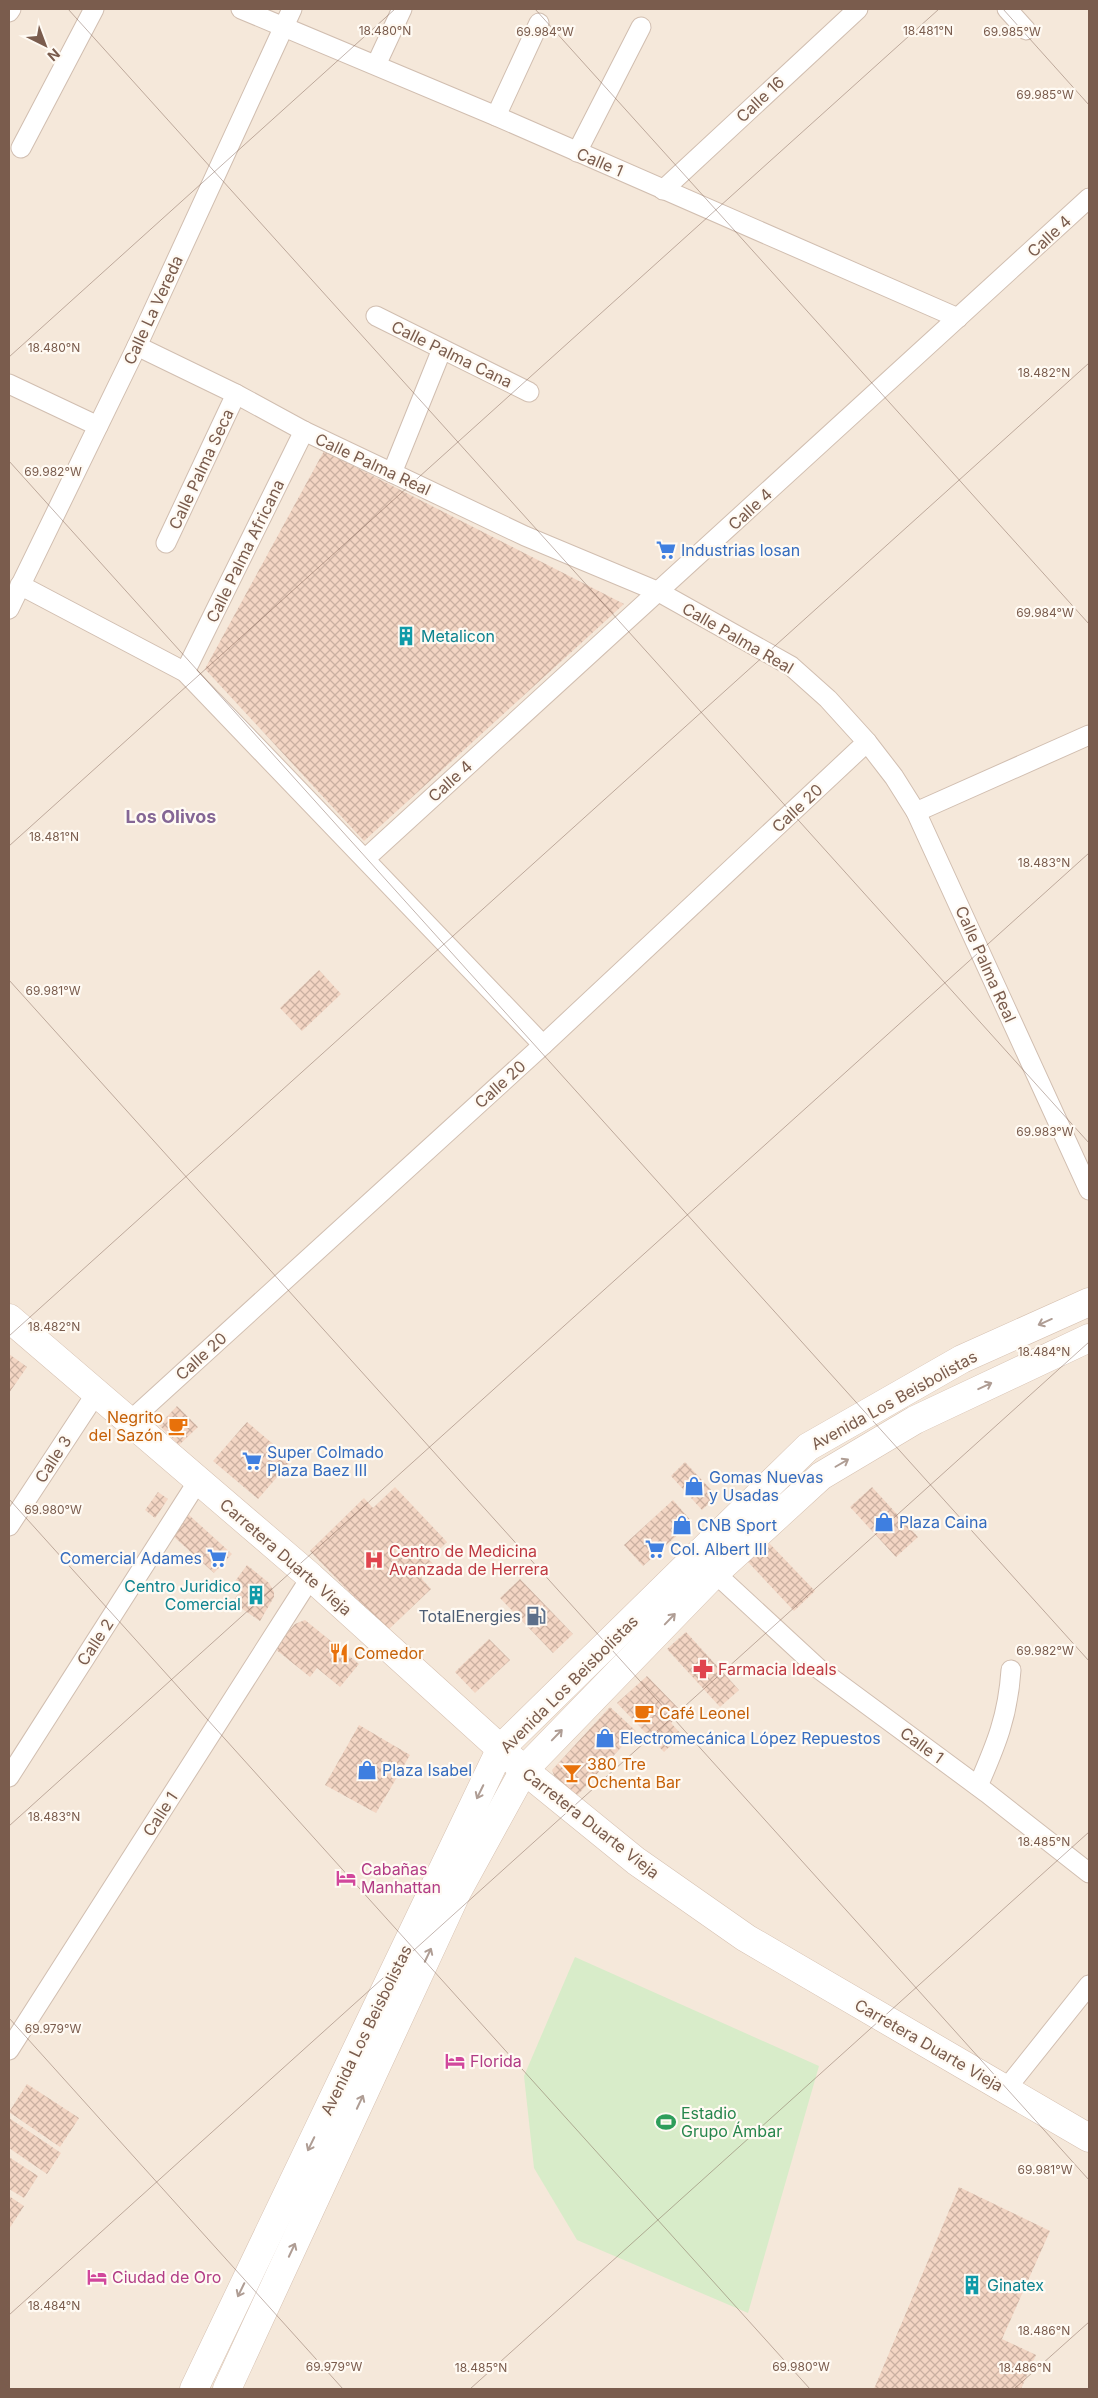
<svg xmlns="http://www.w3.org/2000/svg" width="1098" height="2398" font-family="Inter,sans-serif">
<defs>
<pattern id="building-cross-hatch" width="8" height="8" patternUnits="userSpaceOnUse" patternTransform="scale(1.25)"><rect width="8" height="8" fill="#f3d5c3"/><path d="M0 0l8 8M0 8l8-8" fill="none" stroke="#cab0a1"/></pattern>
</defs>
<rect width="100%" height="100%" fill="#fdf6ec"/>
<!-- residential -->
<rect fill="#f5e8da" x="9" y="9" width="1080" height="2380"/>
<!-- green -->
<polygon fill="#d8ecc9" points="575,1957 819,2066 748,2313 577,2240 534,2168 524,2076"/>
<!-- building -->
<g fill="url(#building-cross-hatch)">
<polygon points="324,451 624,604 364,841 205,669"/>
<polygon points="319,970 341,994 302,1031 280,1008"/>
<polygon points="9,1354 27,1367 9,1393"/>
<polygon points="177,1406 198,1427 179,1445 159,1425"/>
<polygon points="247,1422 292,1460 258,1499 213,1461"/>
<polygon points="685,1462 717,1496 702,1510 671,1476"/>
<polygon points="395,1487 447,1542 432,1556 427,1551 424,1555 434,1565 421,1578 431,1589 387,1631 310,1551 364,1498 373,1508"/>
<polygon points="872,1487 918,1537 896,1557 850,1507"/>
<polygon points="158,1492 168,1499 155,1518 145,1510"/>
<polygon points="673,1500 692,1522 643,1566 624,1545"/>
<polygon points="189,1515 232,1554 214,1573 172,1535"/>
<polygon points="769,1543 815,1591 794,1611 748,1562"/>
<polygon points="247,1565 269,1583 274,1592 274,1597 260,1621 232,1602 241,1590 233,1584"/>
<polygon points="520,1579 573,1634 553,1653 500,1598"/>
<polygon points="305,1620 359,1664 340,1687 317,1668 310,1677 274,1648 295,1624"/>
<polygon points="686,1632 739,1690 720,1707 667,1649"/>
<polygon points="489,1639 510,1660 475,1693 455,1672"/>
<polygon points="647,1676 682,1712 671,1723 682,1735 664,1752 617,1703"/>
<polygon points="610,1707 636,1731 575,1798 557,1783 552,1770"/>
<polygon points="359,1725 410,1755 376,1813 325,1785"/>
<polygon points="27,2084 79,2118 60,2147 9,2112"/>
<polygon points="9,2118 61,2153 47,2174 9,2148"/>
<polygon points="9,2157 38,2176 24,2198 9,2189"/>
<polygon points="959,2187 1050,2231 1002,2339 1036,2355 1021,2389 874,2389"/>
<polygon points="9,2196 24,2206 9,2229"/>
</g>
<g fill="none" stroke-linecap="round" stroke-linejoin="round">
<defs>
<g id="street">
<polyline points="241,9 496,116 958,318"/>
<polyline points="1007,9 1026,30"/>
<polyline points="9,12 11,9"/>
<polyline points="376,65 402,9"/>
<polyline points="496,116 539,23"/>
<polyline points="21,148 94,9"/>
<polyline points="577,152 641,27"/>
<polyline points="663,190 858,9"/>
<polyline points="376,316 529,392"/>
<polyline points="137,346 236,394 304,431 525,536 659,592 791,666 828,699 867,742 894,777 916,812 1089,1190"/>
<polyline points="9,384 98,426"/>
<polyline points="392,473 442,349"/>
<polyline points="166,543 236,394"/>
<polyline points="20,585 185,672 543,1045"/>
<polyline points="9,609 137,346 292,9"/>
<polyline points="185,672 304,431"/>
<polyline points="916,812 1089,735"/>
<polyline points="365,859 1089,198"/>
<polyline points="130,1421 543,1045 867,742"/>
<polyline points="9,1526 97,1392"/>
<polyline points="715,1573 819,1669 987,1793 1089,1873"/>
<polyline points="9,1777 198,1481"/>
<path d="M978 1786C996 1745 1008 1716 1011 1670"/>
<polyline points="9,2050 311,1577"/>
<polyline points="1006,2089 1089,1985"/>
</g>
<g id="secondary">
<polyline points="9,1318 311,1577 524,1770 636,1861 746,1938 1089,2138"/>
<polyline points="194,2389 501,1748 808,1447 962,1359 1089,1302"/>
<polyline points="227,2389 457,1892 524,1770 715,1573 821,1476 915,1420 1089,1338"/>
</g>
</defs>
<!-- street casing -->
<use href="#street" stroke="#d1beb0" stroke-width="21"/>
<!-- secondary casing -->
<use href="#secondary" stroke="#d6c0b0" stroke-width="29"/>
<!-- street -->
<use href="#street" stroke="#fff" stroke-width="19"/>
<!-- secondary -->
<use href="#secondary" stroke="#fff" stroke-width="28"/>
</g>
<!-- one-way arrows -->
<defs><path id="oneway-shaft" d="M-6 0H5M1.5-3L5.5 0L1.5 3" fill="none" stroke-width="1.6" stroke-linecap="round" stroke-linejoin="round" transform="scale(1.25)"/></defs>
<g stroke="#af9d94">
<use href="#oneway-shaft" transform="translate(1045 1322) rotate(156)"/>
<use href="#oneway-shaft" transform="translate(985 1386) rotate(-25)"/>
<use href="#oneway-shaft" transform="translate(842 1463) rotate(-30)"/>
<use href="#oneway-shaft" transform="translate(670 1619) rotate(-46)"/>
<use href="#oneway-shaft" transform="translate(557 1735) rotate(-46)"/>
<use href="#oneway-shaft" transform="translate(480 1792) rotate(116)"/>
<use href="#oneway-shaft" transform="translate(428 1955) rotate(-65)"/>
<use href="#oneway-shaft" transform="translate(360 2102) rotate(-65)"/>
<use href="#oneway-shaft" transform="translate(311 2144) rotate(116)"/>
<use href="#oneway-shaft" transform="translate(292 2250) rotate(-65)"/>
<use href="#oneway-shaft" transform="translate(241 2290) rotate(116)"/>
</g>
<!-- ticks -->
<path fill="none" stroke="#7a5c4d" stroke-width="1" stroke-opacity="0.45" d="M68 9 1089 1143M535 9 1089 624M1003 9 1089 105M9 357 395 9M9 461 1089 1661M9 846 939 9M9 980 1089 2180M9 1336 1089 363M9 1499 810 2389M9 1826 1089 853M9 2018 343 2389M9 2315 1089 1342M470 2389 1089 1832M1014 2389 1089 2322"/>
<!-- icons -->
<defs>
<symbol id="supermarket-bare" viewBox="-9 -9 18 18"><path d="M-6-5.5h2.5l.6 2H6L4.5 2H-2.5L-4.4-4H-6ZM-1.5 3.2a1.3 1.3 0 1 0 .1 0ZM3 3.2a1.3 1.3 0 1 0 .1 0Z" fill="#3f7fe0" stroke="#fffaf3" stroke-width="2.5" paint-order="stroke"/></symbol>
<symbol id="building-bare" viewBox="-9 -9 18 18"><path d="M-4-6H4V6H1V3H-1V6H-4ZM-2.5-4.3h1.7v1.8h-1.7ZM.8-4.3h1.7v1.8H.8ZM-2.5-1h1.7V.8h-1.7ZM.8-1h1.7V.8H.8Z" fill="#0f9aa8" stroke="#fffaf3" stroke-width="2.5" paint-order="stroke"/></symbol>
<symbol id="cafe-bare" viewBox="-9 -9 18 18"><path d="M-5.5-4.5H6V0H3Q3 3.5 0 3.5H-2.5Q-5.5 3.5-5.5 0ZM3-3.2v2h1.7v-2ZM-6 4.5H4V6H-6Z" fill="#e8710a" stroke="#fffaf3" stroke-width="2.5" paint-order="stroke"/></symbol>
<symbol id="shop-bare" viewBox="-9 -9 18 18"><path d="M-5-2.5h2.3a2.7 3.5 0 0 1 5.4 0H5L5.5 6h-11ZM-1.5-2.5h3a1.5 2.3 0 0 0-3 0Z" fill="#3f7fe0" stroke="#fffaf3" stroke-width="2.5" paint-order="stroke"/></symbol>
<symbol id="hospital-bare" viewBox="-9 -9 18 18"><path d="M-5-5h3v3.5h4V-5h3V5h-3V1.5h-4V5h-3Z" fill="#e0444e" stroke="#fffaf3" stroke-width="2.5" paint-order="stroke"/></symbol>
<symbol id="fuel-bare" viewBox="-9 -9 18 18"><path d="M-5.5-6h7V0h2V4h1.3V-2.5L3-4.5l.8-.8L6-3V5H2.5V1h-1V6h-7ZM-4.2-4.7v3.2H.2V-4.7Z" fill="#5c6f8a" stroke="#fffaf3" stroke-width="2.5" paint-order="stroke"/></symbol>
<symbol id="restaurant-bare" viewBox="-9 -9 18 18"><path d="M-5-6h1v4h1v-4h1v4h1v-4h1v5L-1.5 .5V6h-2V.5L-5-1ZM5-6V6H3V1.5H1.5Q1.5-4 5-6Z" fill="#e8710a" stroke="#fffaf3" stroke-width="2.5" paint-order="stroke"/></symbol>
<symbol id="pharmacy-bare" viewBox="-9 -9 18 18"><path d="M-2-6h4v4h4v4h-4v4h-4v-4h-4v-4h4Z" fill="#e0444e" stroke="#fffaf3" stroke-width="2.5" paint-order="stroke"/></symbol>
<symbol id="bar-bare" viewBox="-9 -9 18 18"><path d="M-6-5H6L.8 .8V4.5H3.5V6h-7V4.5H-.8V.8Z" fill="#e8710a" stroke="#fffaf3" stroke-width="2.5" paint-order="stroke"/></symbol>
<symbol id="hotel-bare" viewBox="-9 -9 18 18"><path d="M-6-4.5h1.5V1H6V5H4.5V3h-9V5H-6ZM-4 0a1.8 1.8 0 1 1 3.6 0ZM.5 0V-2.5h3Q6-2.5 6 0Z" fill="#d1479c" stroke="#fffaf3" stroke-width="2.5" paint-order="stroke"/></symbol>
<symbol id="stadium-bare" viewBox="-9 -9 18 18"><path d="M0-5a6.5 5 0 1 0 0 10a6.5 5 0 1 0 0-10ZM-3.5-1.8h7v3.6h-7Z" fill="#2e9e5b" stroke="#fffaf3" stroke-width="2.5" paint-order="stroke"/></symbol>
</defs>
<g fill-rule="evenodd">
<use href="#supermarket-bare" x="652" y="536" width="28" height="28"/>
<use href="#building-bare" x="392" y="622" width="28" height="28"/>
<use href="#cafe-bare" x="164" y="1412" width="28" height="28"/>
<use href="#supermarket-bare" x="238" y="1447" width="28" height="28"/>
<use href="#shop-bare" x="680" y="1472" width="28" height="28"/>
<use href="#shop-bare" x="870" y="1508" width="28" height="28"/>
<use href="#shop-bare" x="668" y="1511" width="28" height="28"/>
<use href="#supermarket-bare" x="641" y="1535" width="28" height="28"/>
<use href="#supermarket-bare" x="203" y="1544" width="28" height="28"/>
<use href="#hospital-bare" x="360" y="1546" width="28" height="28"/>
<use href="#building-bare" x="242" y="1581" width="28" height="28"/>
<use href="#fuel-bare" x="522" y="1602" width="28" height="28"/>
<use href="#restaurant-bare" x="325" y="1639" width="28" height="28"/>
<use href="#pharmacy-bare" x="689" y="1655" width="28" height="28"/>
<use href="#cafe-bare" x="630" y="1699" width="28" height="28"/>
<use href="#shop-bare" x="591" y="1724" width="28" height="28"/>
<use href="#shop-bare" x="353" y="1756" width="28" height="28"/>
<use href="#bar-bare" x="558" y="1759" width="28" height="28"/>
<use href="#hotel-bare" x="332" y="1864" width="28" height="28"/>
<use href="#hotel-bare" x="441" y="2047" width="28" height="28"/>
<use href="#stadium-bare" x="652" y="2108" width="28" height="28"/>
<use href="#hotel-bare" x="83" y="2263" width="28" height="28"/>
<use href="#building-bare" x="958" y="2271" width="28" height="28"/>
</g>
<g text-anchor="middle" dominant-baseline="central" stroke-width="4.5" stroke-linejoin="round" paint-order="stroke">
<!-- street labels -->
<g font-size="16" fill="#7a5c4d" stroke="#fffaf3">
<text transform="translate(760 99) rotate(-43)">Calle 16</text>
<text transform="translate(600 162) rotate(23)">Calle 1</text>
<text transform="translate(1049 236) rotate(-43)">Calle 4</text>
<text transform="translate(153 310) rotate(-65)">Calle La Vereda</text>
<text transform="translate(452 354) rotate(26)">Calle Palma Cana</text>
<text transform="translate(373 464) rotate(25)">Calle Palma Real</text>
<text transform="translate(201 469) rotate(-65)">Calle Palma Seca</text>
<text transform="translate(750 509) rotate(-43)">Calle 4</text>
<text transform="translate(245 551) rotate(-64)">Calle Palma Africana</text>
<text transform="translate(738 638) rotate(30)">Calle Palma Real</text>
<text transform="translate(450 781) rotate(-42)">Calle 4</text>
<text transform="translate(797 808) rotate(-43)">Calle 20</text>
<text transform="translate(986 964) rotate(66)">Calle Palma Real</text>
<text transform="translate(500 1084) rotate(-42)">Calle 20</text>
<text transform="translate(201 1356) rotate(-42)">Calle 20</text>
<text transform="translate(894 1400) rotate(-29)">Avenida Los Beisbolistas</text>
<text transform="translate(53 1459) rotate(-57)">Calle 3</text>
<text transform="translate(286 1557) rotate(41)">Carretera Duarte Vieja</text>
<text transform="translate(95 1642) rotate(-57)">Calle 2</text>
<text transform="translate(569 1684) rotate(-45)">Avenida Los Beisbolistas</text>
<text transform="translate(922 1745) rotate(36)">Calle 1</text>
<text transform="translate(160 1814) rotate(-57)">Calle 1</text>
<text transform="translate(591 1823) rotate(38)">Carretera Duarte Vieja</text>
<text transform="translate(366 2030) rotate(-64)">Avenida Los Beisbolistas</text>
<text transform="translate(929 2045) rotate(30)">Carretera Duarte Vieja</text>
</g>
<!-- shop labels -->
<g font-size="16" fill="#366cbe" stroke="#fffaf3" text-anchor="start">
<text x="681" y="550">Industrias losan</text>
<text x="267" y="1452">Super Colmado<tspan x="267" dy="18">Plaza Baez III</tspan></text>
<text x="709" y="1477">Gomas Nuevas<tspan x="709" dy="18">y Usadas</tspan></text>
<text x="899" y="1522">Plaza Caina</text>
<text x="697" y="1525">CNB Sport</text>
<text x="670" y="1549">Col. Albert III</text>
<text x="202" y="1558" text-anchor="end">Comercial Adames</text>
<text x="620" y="1738">Electromecánica López Repuestos</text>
<text x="382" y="1770">Plaza Isabel</text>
</g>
<!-- culture labels -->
<g font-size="16" fill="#0d838f" stroke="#fffaf3" text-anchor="start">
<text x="421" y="636">Metalicon</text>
<text x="241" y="1586" text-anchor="end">Centro Juridico<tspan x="241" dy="18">Comercial</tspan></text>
<text x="987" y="2285">Ginatex</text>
</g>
<!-- food labels -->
<g font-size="16" fill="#c56008" stroke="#fffaf3" text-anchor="start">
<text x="163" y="1417" text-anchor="end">Negrito<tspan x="163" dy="18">del Sazón</tspan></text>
<text x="354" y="1653">Comedor</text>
<text x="659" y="1713">Café Leonel</text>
<text x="587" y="1764">380 Tre<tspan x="587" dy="18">Ochenta Bar</tspan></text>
</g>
<!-- health labels -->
<g font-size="16" fill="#be3a42" stroke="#fffaf3" text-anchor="start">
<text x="389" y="1551">Centro de Medicina<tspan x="389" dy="18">Avanzada de Herrera</tspan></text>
<text x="718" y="1669">Farmacia Ideals</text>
</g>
<!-- service labels -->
<g font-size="16" fill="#4e5e75" stroke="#fffaf3" text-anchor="end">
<text x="521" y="1616">TotalEnergies</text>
</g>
<!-- hotel labels -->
<g font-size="16" fill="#b23c85" stroke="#fffaf3" text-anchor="start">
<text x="361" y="1869">Cabañas<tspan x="361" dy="18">Manhattan</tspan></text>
<text x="470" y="2061">Florida</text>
<text x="112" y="2277">Ciudad de Oro</text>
</g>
<!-- leisure labels -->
<g font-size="16" fill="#27864d" stroke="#fffaf3" text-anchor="start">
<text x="681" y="2113">Estadio<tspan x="681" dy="18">Grupo Ámbar</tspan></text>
</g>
<!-- neighbourhood labels -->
<g font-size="18" font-weight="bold" fill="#846695" stroke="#fffaf3">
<text x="171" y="816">Los Olivos</text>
</g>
</g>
<g font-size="12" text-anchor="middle" fill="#7a5c4d" stroke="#fffaf3" stroke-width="4.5" stroke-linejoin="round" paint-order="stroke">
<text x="385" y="35">18.480°N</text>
<text x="928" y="35">18.481°N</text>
<text x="545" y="36">69.984°W</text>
<text x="1012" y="36">69.985°W</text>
<text x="1045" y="99">69.985°W</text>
<text x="54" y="352">18.480°N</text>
<text x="1044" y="377">18.482°N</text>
<text x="53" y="476">69.982°W</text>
<text x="1045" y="617">69.984°W</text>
<text x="54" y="841">18.481°N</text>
<text x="1044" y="867">18.483°N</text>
<text x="53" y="995">69.981°W</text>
<text x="1045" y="1136">69.983°W</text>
<text x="54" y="1331">18.482°N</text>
<text x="1044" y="1356">18.484°N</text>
<text x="53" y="1514">69.980°W</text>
<text x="1045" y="1655">69.982°W</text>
<text x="54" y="1821">18.483°N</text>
<text x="1044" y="1846">18.485°N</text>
<text x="53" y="2033">69.979°W</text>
<text x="1045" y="2174">69.981°W</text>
<text x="54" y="2310">18.484°N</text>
<text x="1044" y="2335">18.486°N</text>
<text x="334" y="2371">69.979°W</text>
<text x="801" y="2371">69.980°W</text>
<text x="481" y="2372">18.485°N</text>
<text x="1025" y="2372">18.486°N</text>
</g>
<!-- border -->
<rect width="1098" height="2398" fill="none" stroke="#7a5c4d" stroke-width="20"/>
<!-- north arrow -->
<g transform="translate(45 45) rotate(138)" stroke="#fffaf3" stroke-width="4" paint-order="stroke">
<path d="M0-4L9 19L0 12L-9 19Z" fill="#7a5c4d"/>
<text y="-8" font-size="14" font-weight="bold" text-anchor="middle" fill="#7a5c4d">N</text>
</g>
</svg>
